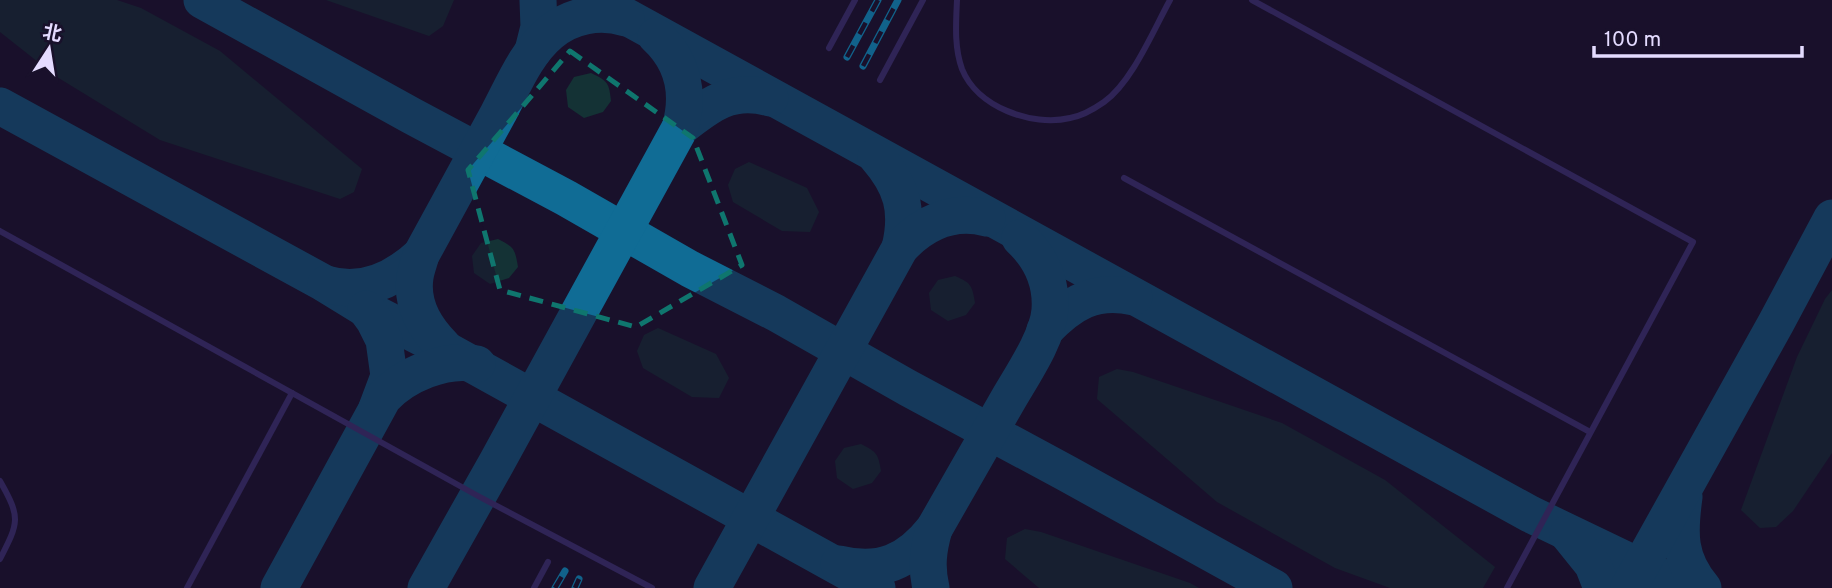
<svg xmlns="http://www.w3.org/2000/svg" width="1832" height="588" font-family="Overpass,'Noto Sans SC',sans-serif">
<rect width="100%" height="100%" fill="#19112b"/>
<!-- green -->
<g fill="#143235">
<polygon points="0,0 117,0 141,8 220,51 362,169 354,192 340,199 160,140 57,77 0,32"/>
<polygon points="326,0 454,0 443,26 429,36"/>
<path d="M591 73C608 81 609 83 611 101L603 112 584 118 568 107 566 90 574 77Z"/>
<polygon points="749,162 807,188 819,212 810,232 782,231 733,202 728,185 735,169"/>
<path d="M498 239C514 247 515 249 518 267L509 278 490 284 474 273 472 256 481 243Z"/>
<path d="M955 276C971 283 972 285 975 303L966 315 948 321 931 310 929 293 938 280Z"/>
<polygon points="1832,290 1832,453 1793,511 1776,527 1760,528 1741,510 1797,357 1825,299"/>
<polygon points="658,328 716,354 729,378 719,398 692,397 643,368 637,351 644,335"/>
<polygon points="1117,369 1133,372 1282,423 1385,480 1495,567 1483,588 1390,588 1335,568 1217,502 1097,399 1099,377"/>
<path d="M861 444C877 452 878 454 881 471L872 483 853 489 837 478 835 461 844 448Z"/>
<polygon points="1025,529 1041,532 1190,583 1199,588 1039,588 1005,559 1007,538"/>
</g>
<g fill="none" stroke-linecap="round" stroke-linejoin="round">
<!-- taxiway -->
<g stroke="#106c95" stroke-width="37">
<polyline points="202,0 412,116 566,198 690,269 776,313 908,388 1066,473 1274,588"/>
<polyline points="596,0 1530,514 1684,588"/>
<polyline points="533,51 539,27 538,0"/>
<polyline points="0,106 322,282 366,309 448,351 877,588"/>
<path d="M680 128C709 105 731 87 770 98"/>
<path d="M876 156C902 186 909 210 900 248"/>
<path d="M326 284C362 295 394 280 421 255"/>
<polyline points="366,309 374,320 384,340 389,376 377,408"/>
<path d="M1045 330C1071 303 1095 288 1134 297"/>
<path d="M443 346C425 328 411 304 415 277 416 270 419 262 421 255 447 208 472 161 498 114 513 86 526 53 550 33 571 15 600 10 626 18"/>
<path d="M1684 497C1679 533 1678 559 1703 588"/>
<polyline points="1568,534 1593,565 1602,588"/>
<path d="M839 564C880 574 908 562 934 529 959 485 984 442 1009 398 1023 374 1048 337 1050 310 1052 281 1040 257 1020 238"/>
<polyline points="1629,587 1776,323 1832,218"/>
<path d="M279 588 383 398C404 375 446 357 477 364"/>
<path d="M426 588 497 462 680 128C690 94 683 61 656 36"/>
<path d="M712 588 900 248C923 223 952 209 987 218"/>
<path d="M931 588C926 567 928 550 934 529"/>
</g>
<!-- service -->
<g stroke="#493c8a" stroke-width="6">
<path d="M957 0C956 23 954 47 962 69 977 107 1032 127 1070 118 1082 116 1094 109 1104 102 1132 82 1153 31 1170 0"/>
<polyline points="1252,0 1693,242 1507,588"/>
<polyline points="829,48 855,0"/>
<polyline points="880,80 923,0"/>
<polyline points="1124,178 1590,432"/>
<polyline points="0,231 478,496 652,588"/>
<path d="M0 481C21 518 19 522 0 559"/>
<polyline points="187,588 292,393"/>
<polyline points="534,588 548,562"/>
</g>
<defs>
<g id="rail">
<polyline points="847,57 878,0"/>
<polyline points="863,66 898,0"/>
<polyline points="555,588 565,571"/>
<polyline points="575,588 579,579"/>
</g>
</defs>
<!-- rail casing -->
<use href="#rail" stroke="#07c6ff" stroke-width="7"/>
<!-- rail -->
<use href="#rail" stroke="#19112b" stroke-width="4.5" stroke-dasharray="13" stroke-linecap="butt"/>
</g>
<!-- marked area -->
<path d="M0 0H1832V588H0ZM570 51 693 138 742 265 636 327 500 290 468 170Z" fill="#19112b" fill-opacity=".55" fill-rule="evenodd"/>
<path fill="none" stroke="#0f766e" stroke-width="5" stroke-dasharray="14 9" stroke-linejoin="round" d="M570 51 693 138 742 265 636 327 500 290 468 170Z"/>
<!-- north arrow -->
<g transform="translate(49 49) rotate(12)" stroke="#19112b" stroke-width="5" paint-order="stroke">
<path d="M0-5L12 26L0 18L-12 26Z" fill="#e4dbff"/>
<text y="-10" font-size="19" font-weight="bold" text-anchor="middle" fill="#e4dbff">北</text>
</g>
<!-- scale -->
<path d="M1594 46v10h208v-10" fill="none" stroke="#e4dbff" stroke-width="3.5"/>
<text x="1604" y="46" font-size="21" fill="#e4dbff" stroke="#19112b" stroke-width="5" paint-order="stroke">100 m</text>
</svg>
